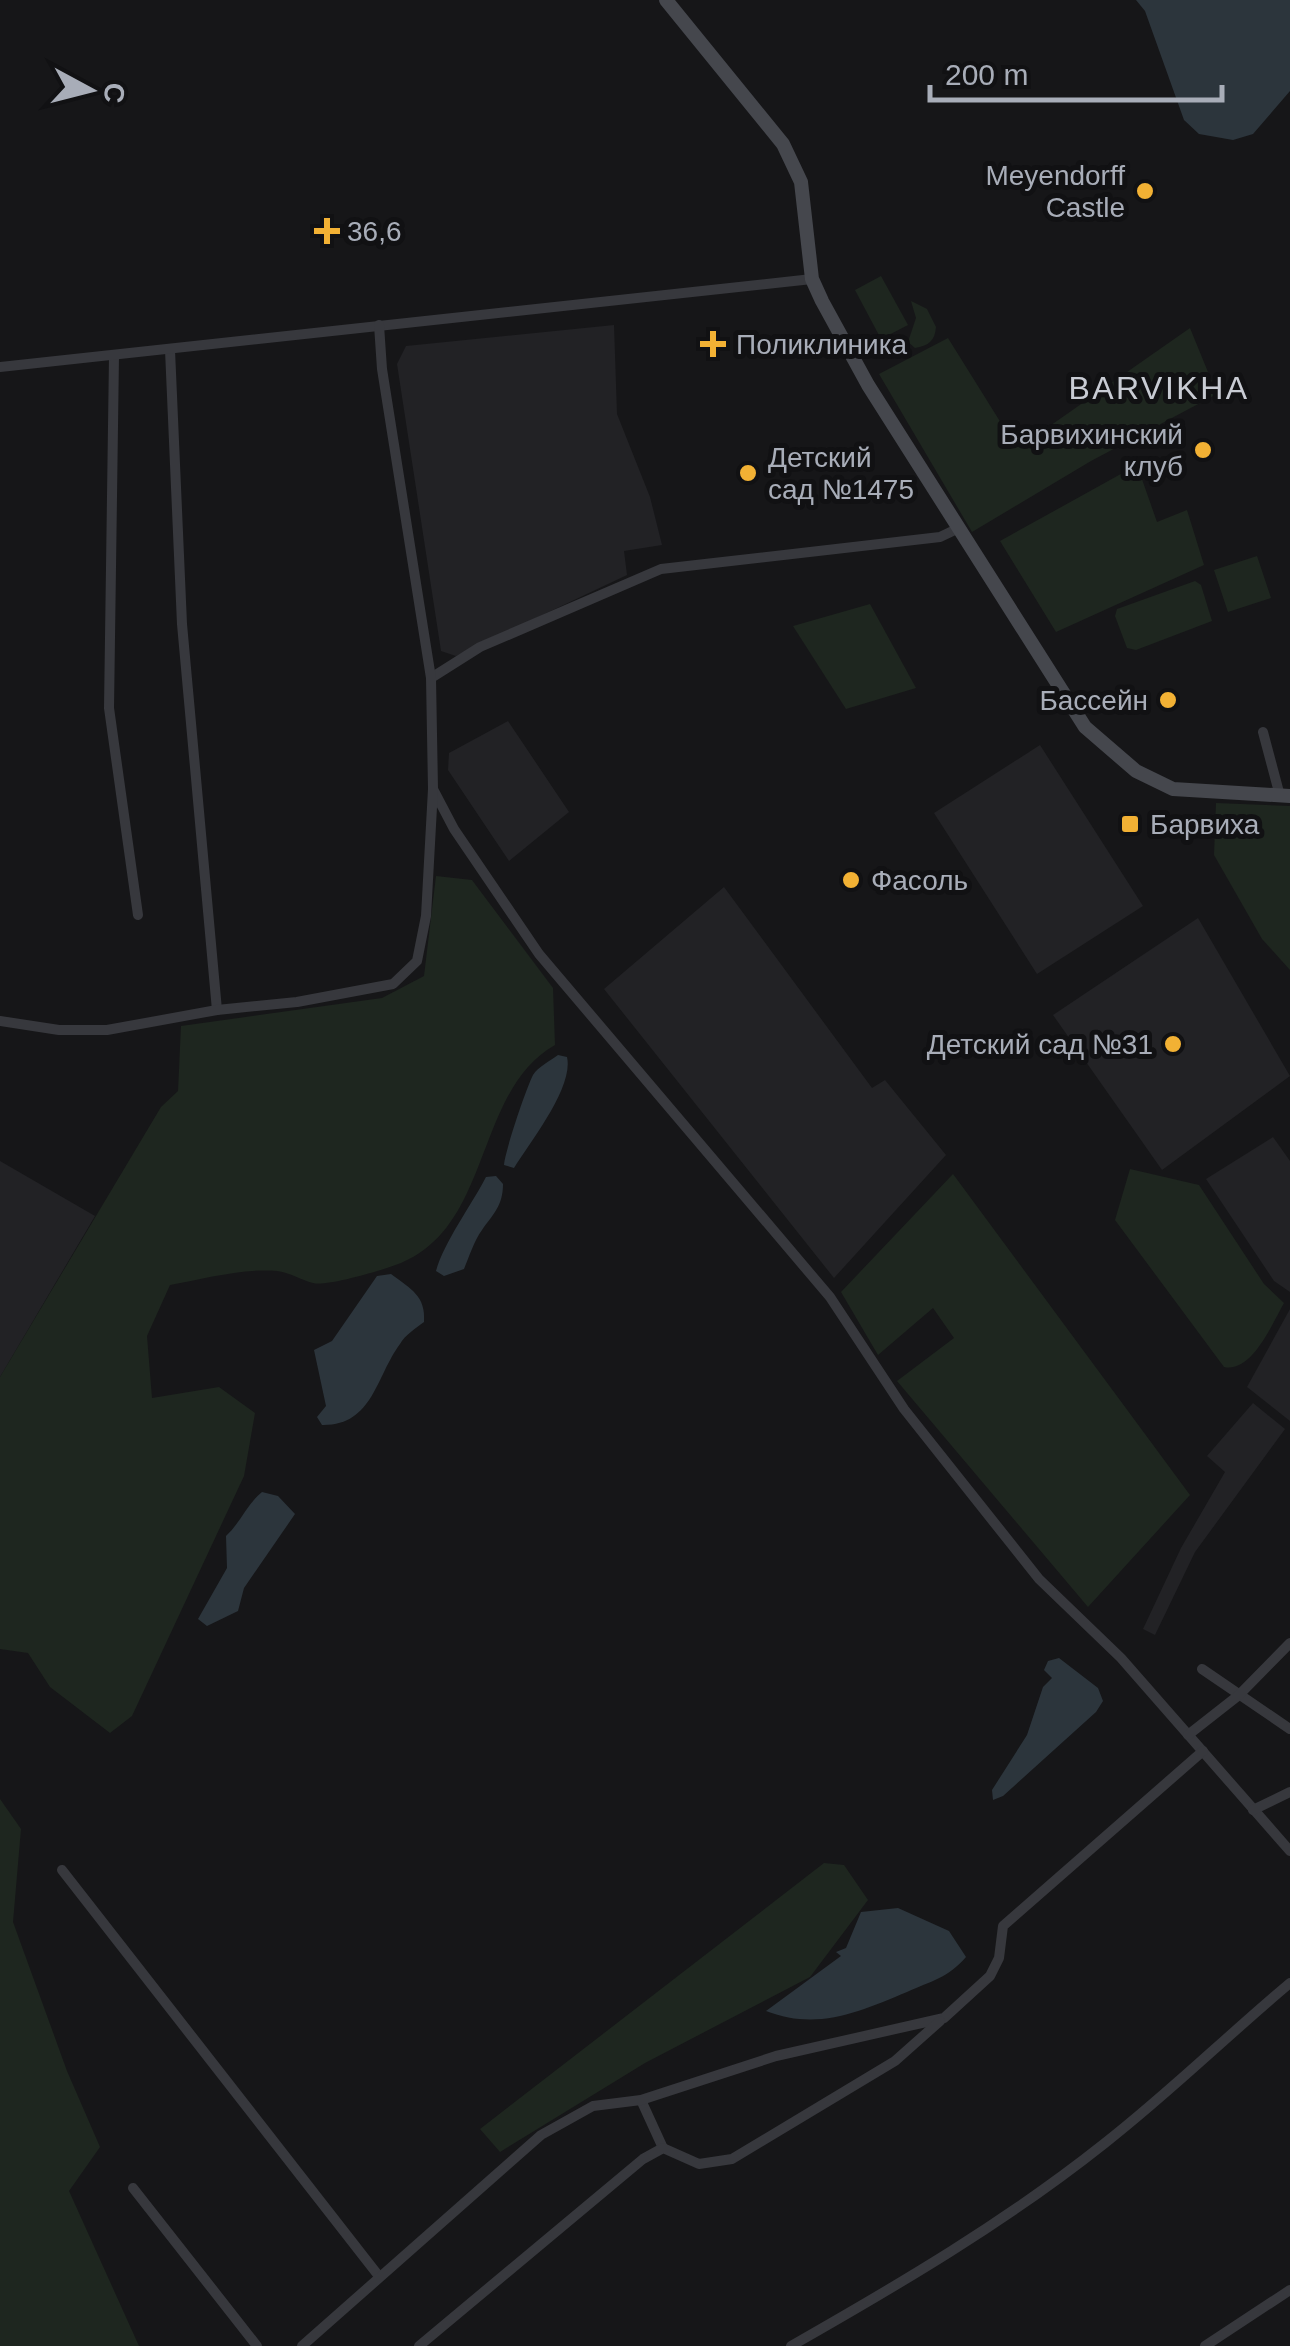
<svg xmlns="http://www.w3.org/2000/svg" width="1290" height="2346" font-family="Helvetica,sans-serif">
<rect width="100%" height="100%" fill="#161618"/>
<!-- built -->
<g fill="#222225">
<polygon points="614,325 617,414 650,497 662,545 624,551 627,575 456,656 441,651 397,364 406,346"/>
<polygon points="508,721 569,812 509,861 448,770 449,753"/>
<polygon points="1040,745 1143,906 1037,974 934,813"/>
<polygon points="724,887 872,1088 885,1080 946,1155 834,1278 604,989"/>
<polygon points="1198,918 1290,1076 1162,1170 1053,1015"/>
<polygon points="1273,1137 1290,1161 1290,1292 1274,1281 1206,1179"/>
<polygon points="0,1161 95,1216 0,1377"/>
<polygon points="1290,1309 1290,1421 1247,1387"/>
<polygon points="1253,1403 1285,1429 1195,1552 1155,1635 1143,1629 1181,1548 1225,1472 1207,1456"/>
</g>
<!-- green -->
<g fill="#1e261f">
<polygon points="881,276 908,325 881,339 855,290"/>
<path d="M911 301 927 309 936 327C935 341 928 346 915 348L908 342 916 318Z"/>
<polygon points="1190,328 1217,394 1091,461 972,532 879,374 948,338 1001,423 1044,430"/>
<polygon points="1137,465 1157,522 1187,510 1204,565 1056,632 1000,541"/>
<polygon points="1257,556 1271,598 1228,612 1214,570"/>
<polygon points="1195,581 1201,585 1212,621 1136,650 1127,648 1115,616 1117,609"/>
<polygon points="870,604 916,688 846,709 793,626"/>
<polygon points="1216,803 1290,806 1290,970 1262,939 1214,855"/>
<path d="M436 876 472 880 553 988 555 1045C474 1091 493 1225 401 1263 386 1269 327 1287 313 1283 301 1280 289 1272 277 1271 242 1268 204 1279 170 1285L147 1336 152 1398 219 1387 255 1413 244 1476 132 1716 110 1733 50 1687 28 1653 0 1649V1377L161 1107 178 1091 181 1026 382 998 424 976Z"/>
<path d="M1130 1169 1199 1185 1264 1284 1284 1303C1272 1324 1252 1373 1224 1367L1115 1220Z"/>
<polygon points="953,1174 1190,1495 1088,1607 897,1381 954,1338 933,1308 878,1355 841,1292"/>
<polygon points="0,1799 21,1829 13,1922 67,2071 100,2147 69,2191 139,2346 0,2346"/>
<polygon points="824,1863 844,1865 868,1900 810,1977 645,2063 500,2152 480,2129"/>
</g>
<!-- water -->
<g fill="#2c353c">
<polygon points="1136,0 1290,0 1290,91 1253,134 1233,140 1199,134 1184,120 1145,11"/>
<path d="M558 1055 567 1057C574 1087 530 1142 514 1168L504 1165C505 1151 526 1089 533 1075 538 1067 550 1061 558 1055Z"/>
<path d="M496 1176 503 1184C503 1206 493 1214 482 1230 474 1241 469 1257 464 1269L444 1276 436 1271C444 1242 471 1206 486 1177Z"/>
<path d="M391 1274C411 1289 426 1296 424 1322 416 1328 405 1335 400 1344 376 1376 373 1426 322 1425L317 1417 326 1406 314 1350 332 1341 377 1276Z"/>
<path d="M262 1492 278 1496 295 1514 244 1588 238 1611 207 1626 198 1619 227 1568 226 1536C241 1522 247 1504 262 1492Z"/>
<polygon points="1059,1658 1098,1688 1103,1701 1096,1712 1003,1796 993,1800 992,1790 1027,1735 1043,1687 1052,1678 1044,1670 1048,1661"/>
<path d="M898 1908 949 1931 966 1957C948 1978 931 1981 907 1992 859 2012 817 2031 766 2011L841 1956 836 1952 846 1948 861 1912Z"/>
</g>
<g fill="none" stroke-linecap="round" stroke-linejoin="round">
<!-- minor -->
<g stroke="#37383d" stroke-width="10">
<polyline points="170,350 182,624 217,1010"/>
<polyline points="114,356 109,708 138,915"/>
<polyline points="0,367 812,279"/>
<polyline points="431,678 480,647 661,569 940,537 959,528"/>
<polyline points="1263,732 1280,796"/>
<polyline points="433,789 454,829 539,954 830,1297 904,1409 1039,1579 1121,1658 1290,1851"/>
<polyline points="0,1021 59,1030 107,1030 217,1010 297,1002 393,984 417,961 426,916 433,789 431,678 382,369 379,325"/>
<polyline points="1202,1669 1290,1729"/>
<polyline points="1188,1735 1239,1695 1290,1643"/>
<polyline points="1253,1810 1290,1792"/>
<polyline points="62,1870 378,2275"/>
<polyline points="641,2100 663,2148"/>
<polyline points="133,2188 257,2346"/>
<polyline points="302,2346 541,2135 593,2106 641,2100 776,2056 944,2018 990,1976 999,1958 1003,1926 1203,1751"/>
<polyline points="419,2346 643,2159 663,2148 699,2164 732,2159 895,2061 940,2021"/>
<path d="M791 2346C900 2284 1007 2221 1105 2143 1169 2093 1228 2035 1290 1983"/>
<polyline points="1205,2346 1290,2290"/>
</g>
<!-- secondary -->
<polyline stroke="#45474d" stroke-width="14" points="666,0 783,144 801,182 812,279 822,301 868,385 1085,727 1136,771 1173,789 1290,796"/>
</g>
<!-- markers -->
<g fill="#f2b134" stroke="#111113" stroke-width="4">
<circle cx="1145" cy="191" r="10"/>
<path d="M322 216h10v10h10v10h-10v10h-10v-10h-10v-10h10z"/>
<path d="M708 329h10v10h10v10h-10v10h-10v-10h-10v-10h10z"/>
<circle cx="1203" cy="450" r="10"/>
<circle cx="748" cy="473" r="10"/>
<circle cx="1168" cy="700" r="10"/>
<rect x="1120" y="814" width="20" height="20" rx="5"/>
<circle cx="851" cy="880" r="10"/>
<circle cx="1173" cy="1044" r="10"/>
</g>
<g text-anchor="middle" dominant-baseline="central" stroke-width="10" stroke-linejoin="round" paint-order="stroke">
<!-- poi labels -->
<g font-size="28" fill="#a8adb8" stroke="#111113" text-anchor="start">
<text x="1125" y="175" text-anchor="end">Meyendorff<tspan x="1125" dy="32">Castle</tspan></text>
<text x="347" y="231">36,6</text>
<text x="736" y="344">Поликлиника</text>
<text x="1183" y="434" text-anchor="end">Барвихинский<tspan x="1183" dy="32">клуб</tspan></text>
<text x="768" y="457">Детский<tspan x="768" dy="32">сад №1475</tspan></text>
<text x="1148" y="700" text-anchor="end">Бассейн</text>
<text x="1150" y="824">Барвиха</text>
<text x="871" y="880">Фасоль</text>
<text x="1153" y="1044" text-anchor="end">Детский сад №31</text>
</g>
<!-- quarter labels -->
<g font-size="32" letter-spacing="2.5" fill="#c9ccd4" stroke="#111113">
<text x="1159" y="388">BARVIKHA</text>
</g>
</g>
<!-- north arrow -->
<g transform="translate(90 90) rotate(97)" stroke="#111113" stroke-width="8" paint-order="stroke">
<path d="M0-8L18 38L0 25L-18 38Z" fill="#a8adb8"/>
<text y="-15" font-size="28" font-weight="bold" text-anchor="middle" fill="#a8adb8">С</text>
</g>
<!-- scale -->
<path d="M930 85v15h292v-15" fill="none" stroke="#a8adb8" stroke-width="5"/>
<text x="945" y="85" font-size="30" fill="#a8adb8" stroke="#111113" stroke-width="8" paint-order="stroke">200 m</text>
</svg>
